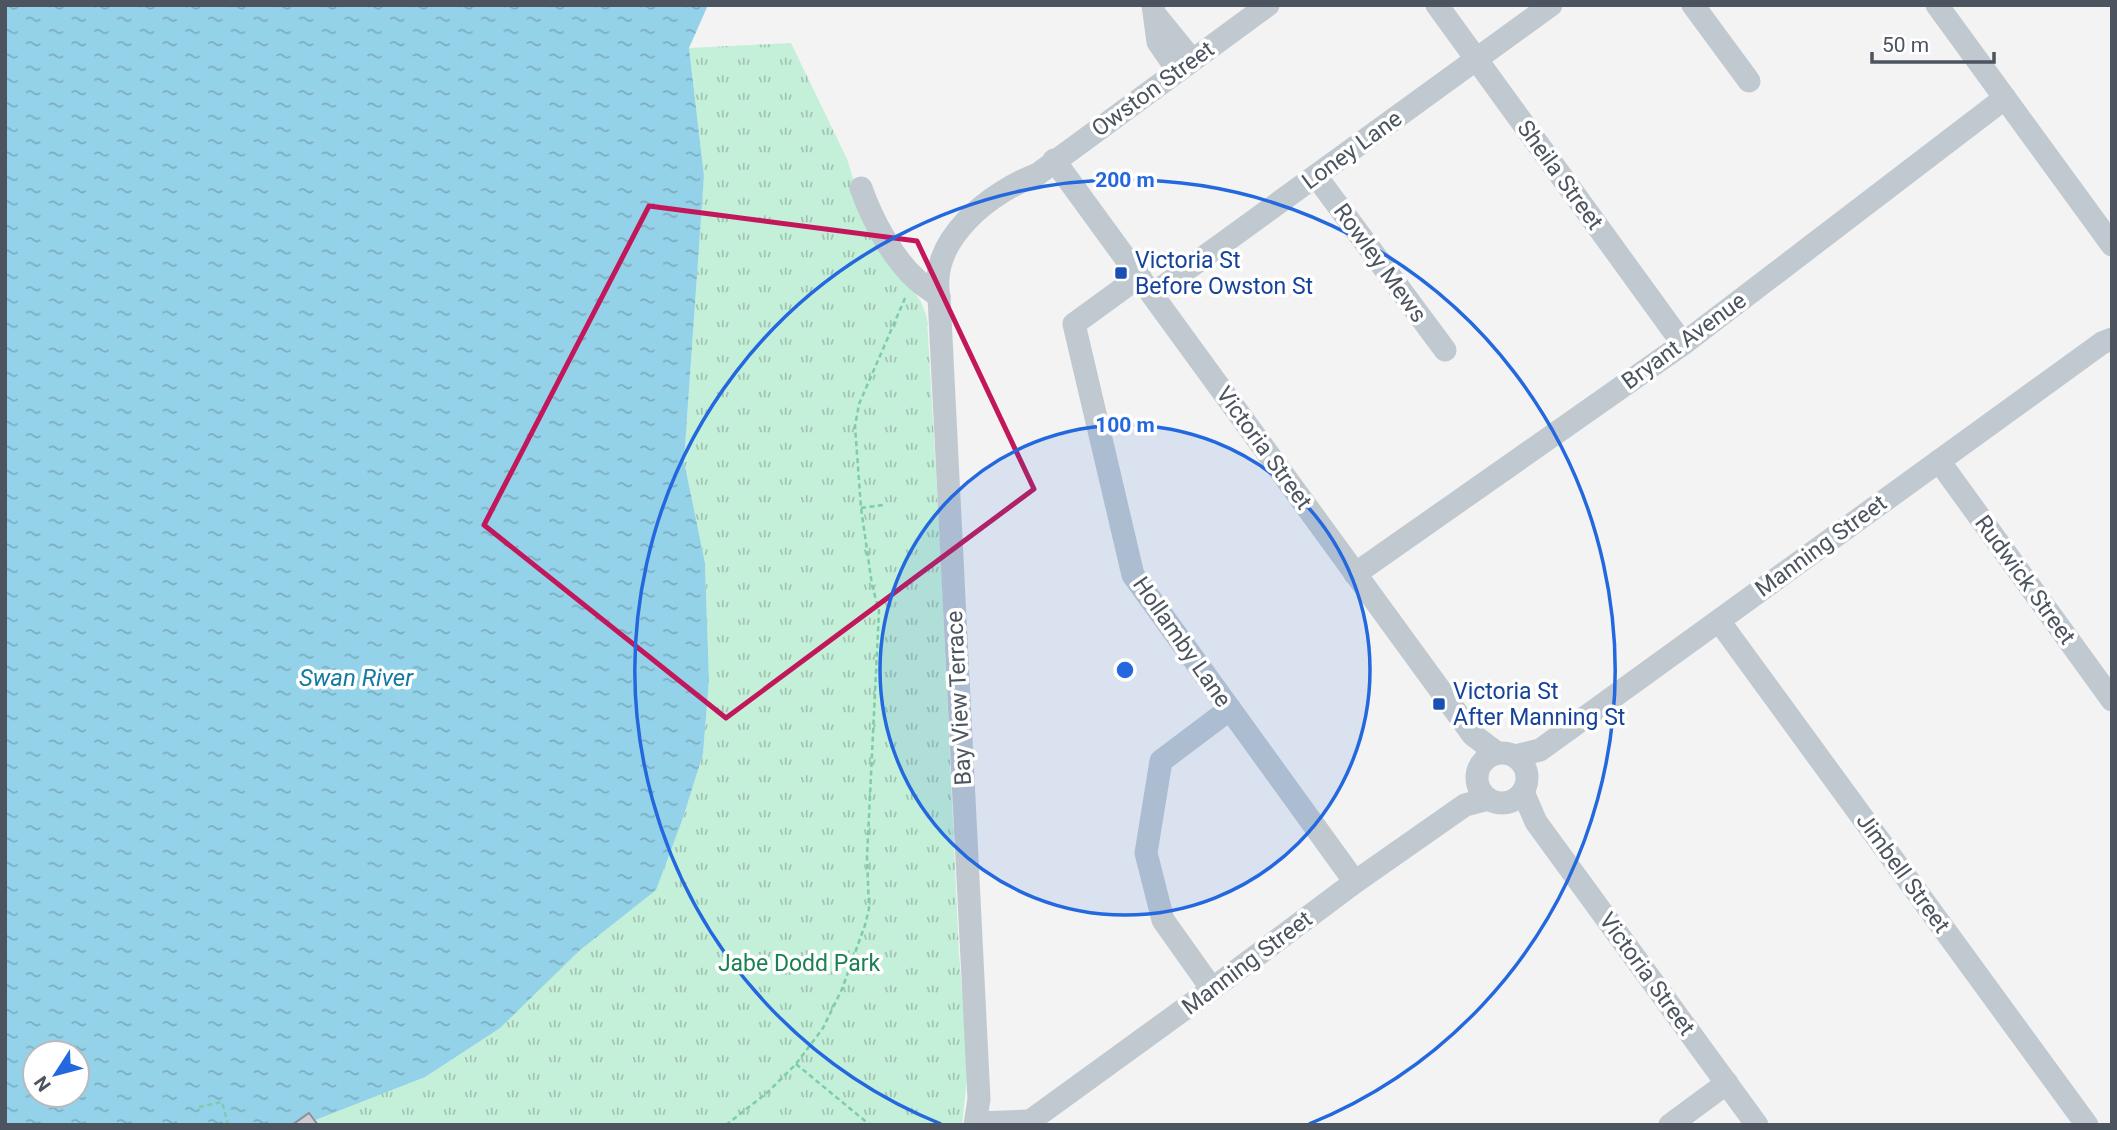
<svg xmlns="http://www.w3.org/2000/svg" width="2117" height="1130" font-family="Roboto,sans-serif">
<defs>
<pattern id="grass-tufts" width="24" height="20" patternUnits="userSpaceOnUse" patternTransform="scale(1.75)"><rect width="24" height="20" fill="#c4efd8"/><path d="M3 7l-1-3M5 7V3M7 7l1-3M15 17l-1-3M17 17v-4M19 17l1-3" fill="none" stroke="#a1c4b2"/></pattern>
<pattern id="water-ripples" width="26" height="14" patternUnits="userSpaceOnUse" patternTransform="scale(1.75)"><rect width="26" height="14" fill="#94d2e9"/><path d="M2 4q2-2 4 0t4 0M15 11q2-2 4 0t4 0" fill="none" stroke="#7badc0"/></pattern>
</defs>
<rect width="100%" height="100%" fill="#f4f3f3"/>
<!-- grass -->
<polygon fill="url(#grass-tufts)" points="791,43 847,159 867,223 921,302 927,318 940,541 959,954 968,1069 962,1125 301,1125 579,951 656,889 683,818 703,754 709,680 705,563 684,461 704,176 689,48"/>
<!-- water -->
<path fill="url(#water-ripples)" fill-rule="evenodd" d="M5 5H708L689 48 704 176 684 461 705 563 709 680 703 754 683 818 656 890 579 951 500 1028 425 1077 310 1122 301 1125H5ZM35 1053H77V1095H35Z"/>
<!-- building -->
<polygon fill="#cdced4" stroke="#909094" stroke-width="2" points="309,1113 318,1125 292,1125"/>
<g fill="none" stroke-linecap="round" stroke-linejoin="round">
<!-- path -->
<g stroke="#7dccaa" stroke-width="2.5" stroke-dasharray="5 3.5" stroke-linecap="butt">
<polyline points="861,508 883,505"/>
<polyline points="796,1064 870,1125"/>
<polyline points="199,1107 222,1102 228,1125"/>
<polyline points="80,1122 82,1125"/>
<polyline points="726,1125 768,1092 796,1064 823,1028 842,989 865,925 869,909 867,857 879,611 872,585 861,508 855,426 859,404 906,296"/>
</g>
<!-- minor -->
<g stroke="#c1c9d0" stroke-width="23">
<polyline points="1153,5 1158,42 1178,71"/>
<polyline points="1437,5 1683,344"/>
<polyline points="1693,5 1749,81"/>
<polyline points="1937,5 2112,245"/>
<polyline points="1157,17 1192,60"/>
<polyline points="1054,160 1473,735 1497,753"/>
<polyline points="1042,171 1268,5"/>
<polyline points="1316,176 1445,350"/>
<path d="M861 188C872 219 892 258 917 280 924 286 932 291 939 297"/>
<polyline points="1140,276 1074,324 1133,575 1355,882"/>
<polyline points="1153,294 1551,5"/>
<polyline points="1939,461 2112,700"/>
<polyline points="1355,574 1683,344 2005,98"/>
<polyline points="1719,621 2087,1125"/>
<circle cx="1502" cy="778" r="25"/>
<polyline points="1515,756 1540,750 2102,343 2112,339"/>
<polyline points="1523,792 1536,822 1757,1125"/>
<polyline points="1212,989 1163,920 1146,853 1161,761 1230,709"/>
<polyline points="976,1123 1030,1121"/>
<path d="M975 1125 979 1099 939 297C928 239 991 192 1038 174"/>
<polyline points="1019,1125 1030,1121 1212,989 1355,882 1465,805 1488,799"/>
<polyline points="1670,1125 1727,1083"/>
</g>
</g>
<!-- marked area -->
<path fill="none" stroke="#c2185b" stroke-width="5" stroke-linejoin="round" d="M649 206 917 241 1034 489 726 718 484 525Z"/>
<!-- distance rings -->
<circle cx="1125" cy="670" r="245" fill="#2368de" fill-opacity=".12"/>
<g fill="none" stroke="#2368de" stroke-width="3.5">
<circle cx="1125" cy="670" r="245"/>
<path d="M941 1124A490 490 0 1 1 1309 1124"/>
</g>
<!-- markers -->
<g fill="#1a4fb4" stroke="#fff" stroke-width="2.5">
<rect x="1114" y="266" width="14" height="14" rx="3.5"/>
<rect x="1432" y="697" width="14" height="14" rx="3.5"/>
</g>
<g text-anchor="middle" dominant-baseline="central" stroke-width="7" stroke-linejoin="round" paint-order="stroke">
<!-- street labels -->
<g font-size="23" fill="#4b545f" stroke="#fff">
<text transform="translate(1153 89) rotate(-36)">Owston Street</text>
<text transform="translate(1352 150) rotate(-36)">Loney Lane</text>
<text transform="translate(1560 175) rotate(54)">Sheila Street</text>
<text transform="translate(1380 263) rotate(54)">Rowley Mews</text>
<text transform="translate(1684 341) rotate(-36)">Bryant Avenue</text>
<text transform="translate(1264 448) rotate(54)">Victoria Street</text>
<text transform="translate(1821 546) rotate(-36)">Manning Street</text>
<text transform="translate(2025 580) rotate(54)">Rudwick Street</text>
<text transform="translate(1182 642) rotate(55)">Hollamby Lane</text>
<text transform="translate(959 698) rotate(-93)">Bay View Terrace</text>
<text transform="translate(1903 873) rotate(54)">Jimbell Street</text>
<text transform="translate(1247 963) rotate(-37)">Manning Street</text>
<text transform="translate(1647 974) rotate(54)">Victoria Street</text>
</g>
<!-- transit labels -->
<g font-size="23" fill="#164399" stroke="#fff" text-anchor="start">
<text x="1135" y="260">Victoria St<tspan x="1135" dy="26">Before Owston St</tspan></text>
<text x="1453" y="691">Victoria St<tspan x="1453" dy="26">After Manning St</tspan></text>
</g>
<!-- park labels -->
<g font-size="23" fill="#1c8055" stroke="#fff">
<text x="799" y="963">Jabe Dodd Park</text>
</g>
<!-- water labels -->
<g font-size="24" font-style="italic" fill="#137aa2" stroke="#fff">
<text x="356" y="678">Swan River</text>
</g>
</g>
<circle cx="1125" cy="670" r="10" fill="#2368de" stroke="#fff" stroke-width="3.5"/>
<g font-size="21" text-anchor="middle" font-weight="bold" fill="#2368de" stroke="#fff" stroke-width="7" stroke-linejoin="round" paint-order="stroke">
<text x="1125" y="187">200 m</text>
<text x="1125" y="432">100 m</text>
</g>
<!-- border -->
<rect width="2117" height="1130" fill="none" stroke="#4b545f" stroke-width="14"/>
<!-- north arrow -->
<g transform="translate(56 1074) rotate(234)"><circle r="33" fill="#ffffff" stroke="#b7bbbf" stroke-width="2"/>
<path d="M0-5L12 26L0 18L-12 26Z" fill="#2368de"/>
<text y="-10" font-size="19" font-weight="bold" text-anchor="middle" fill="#4b545f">N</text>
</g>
<!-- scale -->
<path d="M1872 52v10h122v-10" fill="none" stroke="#4b545f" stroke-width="3.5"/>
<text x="1882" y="52" font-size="21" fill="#4b545f" stroke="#ffffff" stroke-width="5" paint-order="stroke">50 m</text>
</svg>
